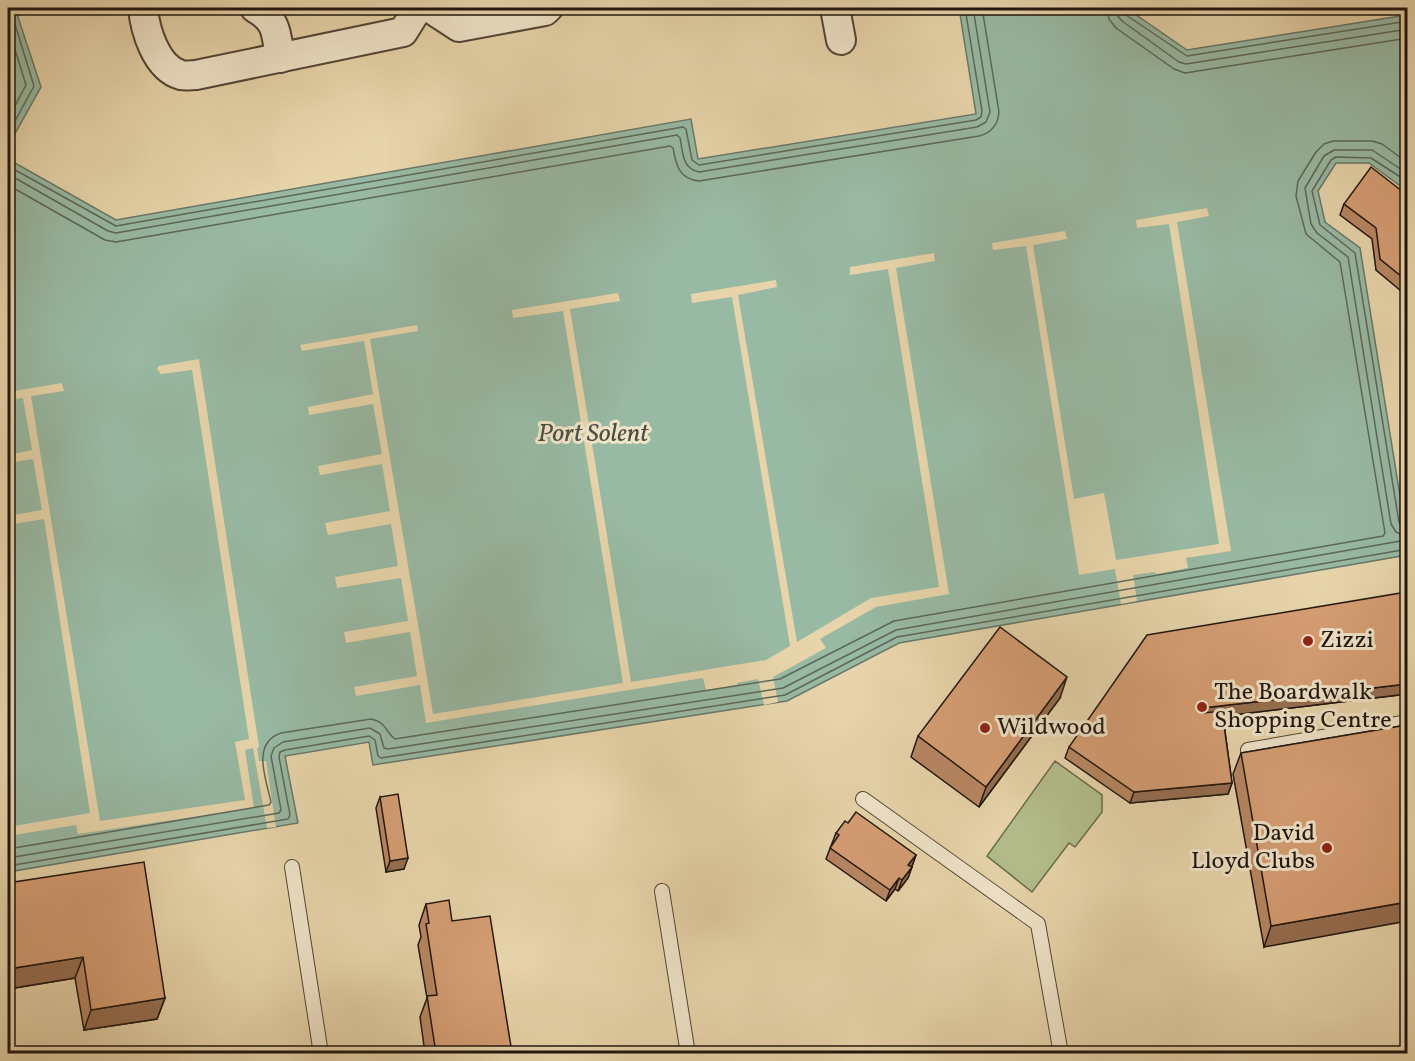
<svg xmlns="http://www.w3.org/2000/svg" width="1415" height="1061" font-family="Vollkorn,serif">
<rect width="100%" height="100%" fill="#e7d4aa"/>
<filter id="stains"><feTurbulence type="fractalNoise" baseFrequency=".00333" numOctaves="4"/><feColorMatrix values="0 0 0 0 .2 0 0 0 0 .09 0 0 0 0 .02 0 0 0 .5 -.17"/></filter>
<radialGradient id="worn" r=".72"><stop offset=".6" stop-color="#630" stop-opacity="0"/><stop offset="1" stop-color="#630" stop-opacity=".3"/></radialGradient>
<!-- green -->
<polygon fill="#b3bd8b" stroke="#6a6a4d" stroke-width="1.5" points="1055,761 1102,795 1102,812 1075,847 1069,843 1032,892 987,856"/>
<!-- water -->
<g fill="#98b9a3" stroke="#687868" stroke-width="1.5">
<polygon points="8,8 15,8 41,87 8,146"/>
<polygon points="959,8 1126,8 1187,50 1407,15 1407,187 1403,188 1369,163 1336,163 1318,191 1325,222 1360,248 1407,539 1407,555 899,643 787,701 373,765 369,742 285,756 298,823 8,872 8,159 116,220 691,119 698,159 976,114"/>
</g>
<!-- pier -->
<g fill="#e7d4aa">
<polygon points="1207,208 1209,216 1177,222 1231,551 1186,558 1188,568 1156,574 1155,572 1133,575 1137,601 1121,604 1115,569 1079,575 1026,246 993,250 992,243 1065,231 1067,239 1033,245 1074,499 1104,493 1116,560 1219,544 1169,224 1137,228 1136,220"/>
<polygon points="934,253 935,261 896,268 949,594 876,607 820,639 826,648 773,677 778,702 764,705 758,679 737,683 737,685 706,690 703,678 426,723 420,685 356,696 354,687 417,676 410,632 346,643 344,632 408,621 401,578 337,588 335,577 398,566 391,524 328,535 325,523 390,511 382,464 320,475 318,466 382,454 373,404 309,415 308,407 373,394 364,341 302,351 300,345 417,325 418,331 370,339 433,714 623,683 563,311 513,318 512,310 618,293 620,301 570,309 631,682 766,660 790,646 732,297 692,303 691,294 776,280 777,287 738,295 797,642 871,598 939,587 888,269 850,275 850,267"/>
<polygon points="199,359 259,747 257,748 259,761 266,761 276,827 267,828 253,748 245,750 254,808 78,834 76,825 8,836 8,827 90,813 44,519 8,525 8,516 42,510 33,459 8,463 8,455 32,450 23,398 8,400 8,392 62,383 64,391 31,396 100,821 245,800 235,742 249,739 192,370 161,374 157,369 159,366"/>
</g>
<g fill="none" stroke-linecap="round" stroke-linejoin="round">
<!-- shore -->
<g stroke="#5c6859" stroke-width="1.5">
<polyline points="1107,8 1109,19 1116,28 1174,69 1185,73 1408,38"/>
<polyline points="1116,8 1117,15 1122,21 1179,62 1186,64 1408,29"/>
<polyline points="1124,8 1126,15 1187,56 1408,21"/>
<polyline points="8,27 26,85 8,119"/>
<polyline points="8,134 34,86 10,8"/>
<polyline points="8,166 116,226 683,127 686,129 692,160 699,165 976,120 981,117 982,111 965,8"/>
<path d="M8 174 108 231 116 233 677 135 680 138C683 152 682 169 699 172L977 127 986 122 990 112 973 8"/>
<polyline points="1408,174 1372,150 1334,150 1324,156 1305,188 1311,224 1317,233 1348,257 1391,524 1396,532 1406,537 1408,536"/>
<polyline points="1408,182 1371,158 1336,157 1331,160 1312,191 1320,225 1355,253 1399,522 1402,527 1408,528"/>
<path d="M8 185 105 240 116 242 670 146 673 148C676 165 679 179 699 181L979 136C991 133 998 125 999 112L982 8"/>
<path d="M8 849 269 805 271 802C266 779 251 743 281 733L371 719C387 722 385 732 395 739L780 679 894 621 1383 536 1385 533 1340 262 1306 234 1296 196 1298 181 1316 152 1324 144 1333 141H1372L1382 144 1408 163"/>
<polyline points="8,858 279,813 281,810 271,756 274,748 283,742 370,728 380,734 384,748 388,749 783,688 896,630 1406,540 1408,541"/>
<polyline points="8,866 288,819 290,815 279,757 280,752 285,750 369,736 375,740 378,756 381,758 785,695 897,637 1408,549"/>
</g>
<defs>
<g id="lane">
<polyline points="1248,750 1408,722"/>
<polyline points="863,799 1038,924 1061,1054"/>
<polyline points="292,867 321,1054"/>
<polyline points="662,891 688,1054"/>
</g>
<g id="street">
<path d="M143 8C145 30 156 68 181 75 186 76 191 75 196 75L403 32 418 8"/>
<path d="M255 8C278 21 276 34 280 58"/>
<polyline points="430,8 459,27 545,11 548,8"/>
<polyline points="835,8 841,40"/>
</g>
</defs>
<!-- lane casing -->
<use href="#lane" stroke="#524636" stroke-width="16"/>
<!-- street casing -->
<use href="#street" stroke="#524636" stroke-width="32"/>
<!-- lane -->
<use href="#lane" stroke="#efe3c8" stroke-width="14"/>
<!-- street -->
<use href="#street" stroke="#efe3c8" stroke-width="28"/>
</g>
<!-- wall -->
<g fill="#b78763" stroke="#20160f" stroke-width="1.5">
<polygon points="1407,190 1407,296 1376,270 1372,239 1340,215 1344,204"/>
<polygon points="1407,592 1407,694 1223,716 1232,783 1228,794 1130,803 1065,758 1069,747"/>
<polygon points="1060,698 979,807 911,757 918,736"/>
<polygon points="1407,725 1264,947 1233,774 1241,753"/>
<polygon points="380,797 404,869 386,872 376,808"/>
<polygon points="836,833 916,855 908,878 898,891 895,889 886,901 826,859"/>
<polygon points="8,883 165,998 157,1019 84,1030 75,978 8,989"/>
<polygon points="426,904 452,921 512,1053 425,1053 420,1017 427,998 418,945 421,937 419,925"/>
</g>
<!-- shaded-wall -->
<g fill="#956e50" stroke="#20160f" stroke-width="1.5">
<polygon points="1067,677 1060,698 979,807 986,787"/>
<polygon points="1407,684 1407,694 1199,719 1203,708"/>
<polygon points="1232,783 1228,794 1130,803 1134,792"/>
<polygon points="916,855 912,866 904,876 908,865"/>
<polygon points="408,858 404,869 386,872 390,861"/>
<polygon points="912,867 908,878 898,891 902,880"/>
<polygon points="899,878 895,889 886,901 890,890"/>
<polygon points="1407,902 1407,921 1264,947 1271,926"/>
<polygon points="83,957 75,978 8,989 8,969"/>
<polygon points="165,998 157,1019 84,1030 91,1010"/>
</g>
<!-- building -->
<g fill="#d59d73" stroke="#20160f" stroke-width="1.5">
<polygon points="1371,167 1402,191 1407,190 1407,281 1380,259 1376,228 1344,204"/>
<polygon points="1407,592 1407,684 1203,708 1204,713 1222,711 1232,783 1134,792 1069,747 1147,635"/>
<polygon points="1000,627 1067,677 986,787 918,736"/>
<polygon points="1407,725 1407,902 1271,926 1241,753"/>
<polygon points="398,794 408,858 390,861 380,797"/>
<polygon points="856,812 916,855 908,865 912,867 902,880 899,878 890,890 830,848 839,835 836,833 845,821 848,823"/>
<polygon points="144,862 165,998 91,1010 83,957 8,969 8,883"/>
<polygon points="449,900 452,921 490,916 512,1053 436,1053 427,996 437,995 426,924 429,923 426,904"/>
</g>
<!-- markers -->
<g fill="#8f2418" stroke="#efe3c8" stroke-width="2">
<circle cx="1308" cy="641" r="6"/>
<circle cx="1202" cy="707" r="6"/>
<circle cx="985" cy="728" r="6"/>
<circle cx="1327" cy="848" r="6"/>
</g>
<g text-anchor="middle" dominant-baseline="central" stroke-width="6" stroke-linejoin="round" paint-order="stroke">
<!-- poi labels -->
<g font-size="24" fill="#20160f" stroke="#efe3c8" text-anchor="start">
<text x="1320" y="641">Zizzi</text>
<text x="1214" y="693">The Boardwalk<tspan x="1214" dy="28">Shopping Centre</tspan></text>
<text x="997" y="728">Wildwood</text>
<text x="1315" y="834" text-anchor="end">David<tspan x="1315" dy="28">Lloyd Clubs</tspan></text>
</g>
<!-- water labels -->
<g font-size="26" font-style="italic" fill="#4a4f43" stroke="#efe3c8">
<text x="593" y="434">Port Solent</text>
</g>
</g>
<!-- margin -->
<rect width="1415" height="1061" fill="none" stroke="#e7d4aa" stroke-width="30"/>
<rect x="9" y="9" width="1397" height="1043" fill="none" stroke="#20160f" stroke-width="3"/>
<rect x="15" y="15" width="1385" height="1031" fill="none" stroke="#20160f" stroke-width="1.5"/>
<rect width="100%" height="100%" filter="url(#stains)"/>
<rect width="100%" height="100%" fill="url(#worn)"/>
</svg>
